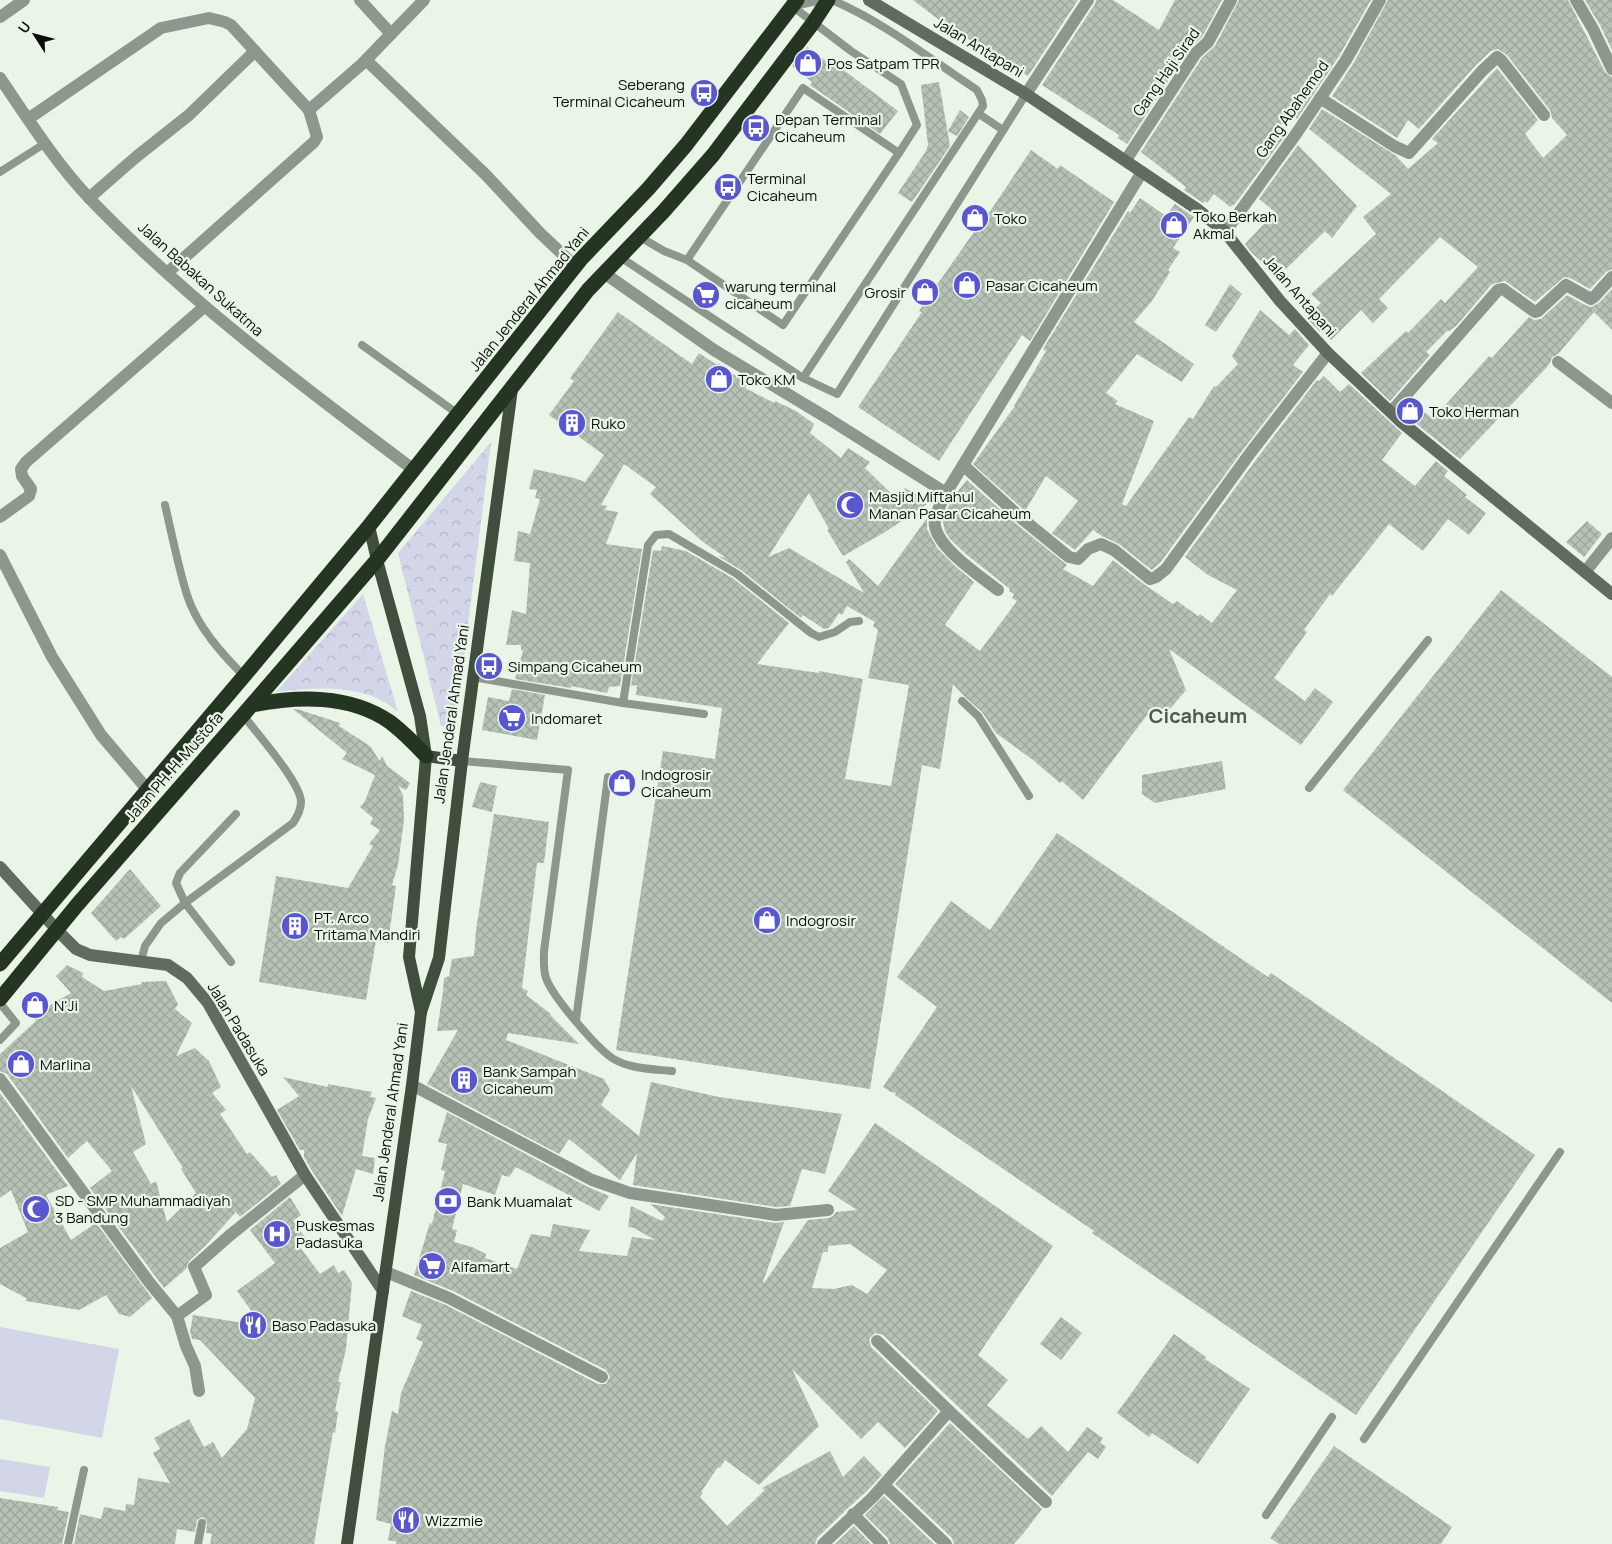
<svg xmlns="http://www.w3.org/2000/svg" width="1612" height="1544" font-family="Manrope,sans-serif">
<defs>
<pattern id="forest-crowns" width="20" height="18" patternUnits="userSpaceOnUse" patternTransform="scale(1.25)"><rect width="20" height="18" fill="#d3d6e9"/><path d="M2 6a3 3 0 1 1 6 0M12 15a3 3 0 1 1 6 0" fill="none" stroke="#b4b6c6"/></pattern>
<pattern id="building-cross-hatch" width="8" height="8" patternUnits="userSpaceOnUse" patternTransform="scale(1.25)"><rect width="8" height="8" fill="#b7c2b6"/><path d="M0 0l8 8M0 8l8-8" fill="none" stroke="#9ca69b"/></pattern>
</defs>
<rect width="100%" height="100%" fill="#eaf5e8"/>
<!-- grass -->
<g fill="#d3d6e9">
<polygon points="0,1327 119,1349 102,1438 0,1419"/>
<polygon points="0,1459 50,1467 44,1498 0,1491"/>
</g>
<!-- forest -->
<g fill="url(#forest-crowns)">
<polygon points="491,442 455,728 441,726 398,553"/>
<path d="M363 594 398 712C393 708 388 704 383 701 351 684 310 688 276 692Z"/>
</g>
<!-- building -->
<g fill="url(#building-cross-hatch)" fill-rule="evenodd">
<polygon points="913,0 1078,0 1028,76 943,23"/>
<polygon points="1096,0 1113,0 1159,30 1175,0 1222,0 1202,37 1189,49 1127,144 1118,138 1119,135 1042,85 1095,4"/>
<polygon points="1239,0 1371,0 1339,56 1297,119 1291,114 1280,126 1287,133 1235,204 1230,207 1214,194 1207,203 1205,201 1203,203 1184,190 1186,187 1141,152 1202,58 1215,46"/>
<polygon points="1388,0 1568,0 1605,72 1612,77 1612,269 1606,272 1590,289 1570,278 1564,277 1535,302 1505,281 1492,284 1456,326 1449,331 1447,331 1426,352 1430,355 1390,401 1361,373 1406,331 1408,333 1441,299 1445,303 1478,267 1440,237 1379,299 1388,308 1373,323 1361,310 1331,340 1322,330 1320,332 1306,317 1313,321 1308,315 1321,303 1311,294 1376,234 1363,217 1391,194 1309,129 1322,109 1395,155 1408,169 1438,143 1432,139 1497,68 1538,120 1525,134 1543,158 1567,135 1552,118 1550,110 1507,55 1498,49 1491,51 1476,65 1419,129 1408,120 1397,138 1332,96 1353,64"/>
<polygon points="1585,0 1612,0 1612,50 1600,25"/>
<polygon points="807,47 827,62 829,59 898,111 880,134 810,85 812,82 792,66"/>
<polygon points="939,82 950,146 912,202 898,193 926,151 928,145 921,85"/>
<polygon points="960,110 969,117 957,136 948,131"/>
<polygon points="1298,145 1357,206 1332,238 1325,231 1286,269 1280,263 1271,270 1252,253 1245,244 1275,212 1259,199"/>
<polygon points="1031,150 1058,169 1060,165 1114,202 1030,341 1022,335 939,461 858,407 922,312 919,311 926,301 918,296 926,284 934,289 988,212 989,213"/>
<polygon points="1140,198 1166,216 1175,204 1194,217 1173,248 1180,252 1168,270 1170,272 1152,301 1134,322 1194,364 1182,382 1137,354 1106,393 1118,401 1115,404 1154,421 1122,504 1126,506 1189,417 1193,419 1214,386 1216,387 1238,364 1232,356 1260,310 1289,335 1295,329 1309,345 1293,365 1303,372 1245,447 1160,563 1152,570 1119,544 1102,536 1093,530 1075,550 1052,533 1078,501 1046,476 1025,511 973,464 1015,406 1014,406 1046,351 1043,349 1128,211 1130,213"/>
<polygon points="1230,284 1242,294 1216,332 1205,325"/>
<polygon points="1612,289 1612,330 1594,312 1558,354 1552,357 1550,363 1546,368 1460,459 1402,412 1411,401 1433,419 1489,356 1492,358 1529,317 1534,320 1541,319 1567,295 1587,306 1592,307 1600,302"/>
<polygon points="618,312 692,364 699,353 717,365 718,363 747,384 745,388 774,403 775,401 796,411 814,424 810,433 841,458 848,448 870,462 865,468 898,500 905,488 930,502 885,532 843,556 827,530 829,529 809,493 768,557 789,548 864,593 846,562 849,559 878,586 927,518 927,529 937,548 956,567 974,582 945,625 980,651 1017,601 1012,598 1014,594 1009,591 1010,589 967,555 950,539 945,531 943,522 946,512 953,497 967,480 1015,523 1067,565 1063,569 1093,586 1113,560 1145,585 1173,604 1177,601 1198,616 1200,614 1212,623 1237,590 1208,575 1185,557 1258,457 1317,380 1319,381 1324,376 1340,392 1349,384 1402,433 1382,460 1415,486 1436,461 1448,471 1444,476 1467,495 1465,497 1486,513 1469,535 1448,519 1423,551 1389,524 1332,596 1330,594 1304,630 1307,632 1274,678 1305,701 1315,688 1333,702 1301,745 1169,649 1186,690 1164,716 1153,707 1083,800 1062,781 1060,783 1033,760 996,733 982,712 963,695 953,684 940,769 922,765 870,1089 616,1050 663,751 715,759 722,708 636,695 637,685 631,686 653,550 661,551 662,546 686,551 734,579 789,623 757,664 819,673 819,671 863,679 845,779 891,786 909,685 868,678 878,630 873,626 875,622 847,606 842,615 839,613 829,628 824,629 803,615 801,618 741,570 718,556 726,558 703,542 650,494 656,487 624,464 601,505 607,506 605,510 618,512 606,544 642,549 620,686 609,687 607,693 571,686 571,688 515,679 523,651 521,650 521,645 506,645 512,610 526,614 530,563 514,561 518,531 530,534 540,499 535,498 537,490 529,489 534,469 574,478 585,482 604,455 549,415 574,381 570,378"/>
<polygon points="1587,521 1602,534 1584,557 1566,542"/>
<polygon points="1501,590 1612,677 1612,1003 1343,790"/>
<polygon points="512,689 545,695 537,740 482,730 488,697 509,701"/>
<polygon points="293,709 297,709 340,723 339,726 370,746 379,760 380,761 382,756 387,766 410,783 406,790 398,786 403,795 404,820 398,865 392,885 396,886 388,943 376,940 366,1000 259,982 276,876 348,888 373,846 369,844 380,830 370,824 373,818 360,807 365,801 375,775 342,759 347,753"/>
<polygon points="1222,761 1226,789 1155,803 1142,794 1142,775"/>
<polygon points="480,782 497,786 492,812 472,807"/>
<polygon points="494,814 549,822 544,863 537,863 522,988 528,991 526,995 551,1014 550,1015 579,1044 508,1033 506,1040 604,1079 610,1090 601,1105 639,1136 651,1082 719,1097 842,1114 825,1174 802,1169 790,1206 776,1207 633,1185 637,1153 620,1180 569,1139 559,1154 427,1084 458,1030 437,1031 443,991 444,978 449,976 452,959 474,956 476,930"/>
<polygon points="1057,833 1268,977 1271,973 1535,1155 1356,1415 1092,1233 1094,1231 895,1095 896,1093 891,1092 883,1087 937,1007 897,977 951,901 990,930"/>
<polygon points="130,869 161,906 124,939 121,937 116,941 91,913"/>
<path d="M67 965 83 973 82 977 104 991 142 984 141 982 166 981 178 1004 175 1009 192 1023 176 1056 195 1048 209 1061 221 1087 212 1093 226 1110 220 1114 247 1154 250 1152 272 1177 276 1175 281 1184 240 1217 236 1212 205 1246 189 1261 186 1269 164 1288 90 1188 112 1171 87 1141 68 1158 7 1074 0 1071V1054L36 1021 31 1016 71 993 56 976ZM131 1086 183 1168 181 1169 196 1193 167 1222 156 1181 151 1184 133 1152 146 1144Z"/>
<polygon points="283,1077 328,1087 328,1084 372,1092 370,1097 376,1098 368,1119 362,1156 375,1158 373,1174 356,1169 342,1216 312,1171 304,1157 304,1150 300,1150 277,1110 299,1096"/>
<polygon points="0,1093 68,1186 46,1195 71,1240 96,1223 152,1298 130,1317 119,1314 106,1295 79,1310 26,1301 26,1298 0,1284 0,1248 28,1232 11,1190 0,1198"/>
<path d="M447 1112 588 1187 609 1196 599 1211 516 1167 509 1177 502 1175 495 1195 463 1184 452 1229 457 1230 454 1242 472 1247 486 1254 485 1258 517 1269 531 1234 550 1237 553 1224 590 1230 579 1251 627 1256 632 1237 655 1240 634 1228 628 1227 631 1206 662 1221 665 1217 650 1204 775 1223 784 1222 763 1282 764 1283 808 1220 829 1218 833 1216 836 1212 857 1210 828 1191 875 1123 1053 1246 978 1355 1008 1380 987 1405 1028 1439 1041 1426 1068 1452 1087 1427 1103 1438 1100 1442 1106 1447 1098 1459 1088 1452 1052 1496 883 1335 875 1333 869 1339 871 1347 938 1411 905 1448 878 1422 861 1439 792 1369 819 1426 759 1485 725 1460 720 1468 718 1467 701 1492 703 1493 700 1497 727 1526 765 1490 762 1488 830 1451 843 1477 864 1456 882 1475 867 1491 848 1508 817 1538 815 1544H396L397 1542 388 1540 391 1524 376 1520 385 1446 392 1411 398 1414 401 1393 423 1342 416 1339 422 1325 402 1316 411 1291 446 1305 598 1384H606L610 1377 606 1370 453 1291 414 1275 430 1223 432 1224 445 1171 441 1170 447 1144 438 1142ZM850 1244 887 1270 867 1294 852 1285 834 1289 812 1288 823 1252H828V1246Z"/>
<polygon points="290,1197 301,1215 293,1221 307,1240 299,1246 320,1274 334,1265 338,1273 344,1270 352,1283 346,1349 338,1382 341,1382 335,1411 338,1412 335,1433 333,1432 314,1544 210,1544 212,1534 206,1533 207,1522 203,1517 197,1520 195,1532 177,1529 175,1544 74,1544 80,1514 101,1519 104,1507 125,1511 126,1504 134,1505 138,1478 170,1483 153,1453 160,1449 154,1438 189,1419 204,1447 213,1442 222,1458 247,1429 255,1398 200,1340 192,1339 190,1332 193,1315 262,1326 237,1291 275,1263 250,1230"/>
<polygon points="1061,1317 1082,1333 1061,1360 1040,1344"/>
<polygon points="1174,1334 1206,1357 1205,1359 1250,1389 1198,1464 1152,1433 1149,1437 1117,1413"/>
<polygon points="950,1423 1042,1509 1023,1534 1014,1544 954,1544 952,1538 895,1484"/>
<polygon points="1334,1446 1452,1527 1441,1544 1279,1544 1270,1538"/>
<polygon points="884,1496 934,1544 890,1544 888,1538 865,1515"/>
<polygon points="0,1498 58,1507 57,1510 69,1512 62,1544 0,1544"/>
<polygon points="854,1526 871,1544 835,1544"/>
</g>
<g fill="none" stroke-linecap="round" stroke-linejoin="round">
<!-- lane -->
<g stroke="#8e978d" stroke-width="8">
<polyline points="794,6 822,0"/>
<polyline points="979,114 1003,130"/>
<polyline points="0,172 44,144"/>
<polyline points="640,237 664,251 687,260 783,325 899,153 917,125 901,84 851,51 792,6"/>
<path d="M620 257 803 378 983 106 982 100 977 90C930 59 884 22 832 0"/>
<polyline points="687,260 803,88 899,153"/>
<polyline points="362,345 458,414"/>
<polyline points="803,378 837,394 1026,94"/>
<path d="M165 505C172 535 178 566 187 595 197 626 221 653 244 676"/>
<polyline points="473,677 623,703 704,714"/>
<polyline points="962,701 978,716 1029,796"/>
<polyline points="623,703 648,545 656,535 669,534 737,574 811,633 819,637 835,632 850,622 859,621"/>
<path d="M462 761 568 770 544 951C544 959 543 970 546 978 552 996 595 1046 612 1058 629 1069 652 1069 672 1071"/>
<polyline points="1309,788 1428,640"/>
<path d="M141 961 145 946 161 923 185 903 293 823C297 817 301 810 301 802 301 783 256 732 243 715"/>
<polyline points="231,962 185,903 176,883 180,873 236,814"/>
<polyline points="0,1003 16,1023 0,1040"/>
<polyline points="576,1020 608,777"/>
<polyline points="1364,1439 1560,1152"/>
<polyline points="1266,1515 1332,1417"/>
<polyline points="68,1544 84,1470"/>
<polyline points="198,1544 202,1523"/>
</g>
<!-- street -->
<g stroke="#8e978d" stroke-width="12">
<polyline points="360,0 391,34"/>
<polyline points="1576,0 1593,29 1612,69"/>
<polyline points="0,17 24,0"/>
<polyline points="366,60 486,175 540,233 575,266"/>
<path d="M0 78C28 119 55 162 90 199 188 301 301 385 414 470"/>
<polyline points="1026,94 1088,0"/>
<polyline points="1320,98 1394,146 1409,153 1482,71 1497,57 1501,60 1544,115"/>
<polyline points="28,119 161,28 209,18 225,22 231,25 309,110"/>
<polyline points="1126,160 1196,53 1208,42 1231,0"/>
<polyline points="89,198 136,157 189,115 255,51"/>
<polyline points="1225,232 1296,134 1346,60 1380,0"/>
<polyline points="167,273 314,142 317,137 309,110 362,64 424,0"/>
<polyline points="604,273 714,350 829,419 946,493"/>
<polyline points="1558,362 1612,403"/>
<polyline points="1391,412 1498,290 1503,289 1535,312 1538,311 1566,285 1591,299 1595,296 1612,277"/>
<polyline points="963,465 1020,517 1069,557 1078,559 1088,549 1101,544 1114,550 1150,579 1156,577 1166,569 1251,452 1328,353"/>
<polyline points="0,517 29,496 31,489 22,476 21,469 26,462 204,307"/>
<polyline points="0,555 52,657 101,735 147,789"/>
<polyline points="1585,572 1612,538"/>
<path d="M998 590C980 576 939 549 935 526 933 516 942 502 946 493L1142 172"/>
<polyline points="0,1079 149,1282 177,1316 186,1346 195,1366 199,1391"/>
<polyline points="412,1085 592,1180 630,1193 776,1215 828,1210"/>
<polyline points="386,1272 449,1298 602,1377"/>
<polyline points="177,1316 206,1295 194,1267 229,1236 305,1175"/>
<polyline points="877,1341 949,1411 1046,1502"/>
<polyline points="884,1485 946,1544"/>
<polyline points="853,1514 882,1544"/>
<polyline points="823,1544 873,1497 949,1411"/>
</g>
<!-- secondary -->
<g stroke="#5f6c5e" stroke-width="12">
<polyline points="869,0 1026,94 1197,209 1225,232 1280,301 1328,353 1400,421 1612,594"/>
<polyline points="0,867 57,930 76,949 90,955 168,965 187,978 208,1003 305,1175 383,1291"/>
</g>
<!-- primary -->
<g stroke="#3f4e3d" stroke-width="12">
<polyline points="369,526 377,560 420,716 426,756 409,957 421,1012"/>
<polyline points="426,756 462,761"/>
<polyline points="347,1544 412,1085 421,1012 439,958 462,761 512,389"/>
</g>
<!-- highway -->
<g stroke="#243522" stroke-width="15">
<path d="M252 705C298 696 349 694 390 722 403 732 415 744 426 756"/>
<polyline points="0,964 244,676 369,526 581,259 648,189 686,145 797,0"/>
<polyline points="0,999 77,905 243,715 377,560 588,290 663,212 713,155 813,23 828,0"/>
</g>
</g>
<!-- icons -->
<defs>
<symbol id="shop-disc" viewBox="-11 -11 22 22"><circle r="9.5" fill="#5857cf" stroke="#eaf5e8"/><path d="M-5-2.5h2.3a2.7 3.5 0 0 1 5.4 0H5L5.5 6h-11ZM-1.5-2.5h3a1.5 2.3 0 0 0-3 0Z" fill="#fff"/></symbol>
<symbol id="bus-disc" viewBox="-11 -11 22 22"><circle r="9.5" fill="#5857cf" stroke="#eaf5e8"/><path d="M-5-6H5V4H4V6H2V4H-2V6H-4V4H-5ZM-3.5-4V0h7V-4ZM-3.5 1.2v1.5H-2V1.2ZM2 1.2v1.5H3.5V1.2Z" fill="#fff"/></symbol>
<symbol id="supermarket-disc" viewBox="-11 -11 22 22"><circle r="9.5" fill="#5857cf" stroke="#eaf5e8"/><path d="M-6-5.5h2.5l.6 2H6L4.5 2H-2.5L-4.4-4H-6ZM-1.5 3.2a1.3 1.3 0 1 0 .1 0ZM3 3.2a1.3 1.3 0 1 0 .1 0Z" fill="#fff"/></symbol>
<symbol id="building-disc" viewBox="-11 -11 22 22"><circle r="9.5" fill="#5857cf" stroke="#eaf5e8"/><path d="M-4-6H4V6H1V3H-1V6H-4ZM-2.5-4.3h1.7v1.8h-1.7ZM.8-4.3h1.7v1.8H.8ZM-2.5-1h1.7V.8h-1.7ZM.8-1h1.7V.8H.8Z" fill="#fff"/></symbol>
<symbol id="mosque-disc" viewBox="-11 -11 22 22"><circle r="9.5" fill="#5857cf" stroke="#eaf5e8"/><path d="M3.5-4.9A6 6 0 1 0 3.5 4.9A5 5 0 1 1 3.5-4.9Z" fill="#fff"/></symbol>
<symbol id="bank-disc" viewBox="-11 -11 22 22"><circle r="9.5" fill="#5857cf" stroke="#eaf5e8"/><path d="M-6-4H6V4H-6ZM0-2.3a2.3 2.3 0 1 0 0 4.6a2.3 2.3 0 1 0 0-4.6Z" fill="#fff"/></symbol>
<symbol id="hospital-disc" viewBox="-11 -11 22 22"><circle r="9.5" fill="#5857cf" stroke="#eaf5e8"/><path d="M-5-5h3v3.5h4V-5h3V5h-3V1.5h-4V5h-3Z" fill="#fff"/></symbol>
<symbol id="restaurant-disc" viewBox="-11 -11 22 22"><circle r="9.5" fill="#5857cf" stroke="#eaf5e8"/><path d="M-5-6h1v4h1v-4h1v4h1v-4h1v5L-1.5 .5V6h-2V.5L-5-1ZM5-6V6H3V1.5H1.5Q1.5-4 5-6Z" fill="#fff"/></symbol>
</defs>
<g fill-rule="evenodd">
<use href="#shop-disc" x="792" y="47" width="32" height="32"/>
<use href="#bus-disc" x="688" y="77" width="32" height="32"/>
<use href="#bus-disc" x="740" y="112" width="32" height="32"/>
<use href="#bus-disc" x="712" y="171" width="32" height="32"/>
<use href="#shop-disc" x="959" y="202" width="32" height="32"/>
<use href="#shop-disc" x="1158" y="209" width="32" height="32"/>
<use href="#shop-disc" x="951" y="269" width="32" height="32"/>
<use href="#shop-disc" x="909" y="276" width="32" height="32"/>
<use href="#supermarket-disc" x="690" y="279" width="32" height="32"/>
<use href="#shop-disc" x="703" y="363" width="32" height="32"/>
<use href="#shop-disc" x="1394" y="395" width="32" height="32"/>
<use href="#building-disc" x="556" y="407" width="32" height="32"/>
<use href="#mosque-disc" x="834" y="489" width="32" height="32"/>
<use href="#bus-disc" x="473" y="650" width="32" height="32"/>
<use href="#supermarket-disc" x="496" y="702" width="32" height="32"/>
<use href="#shop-disc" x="606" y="767" width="32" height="32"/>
<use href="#shop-disc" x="751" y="904" width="32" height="32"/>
<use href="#building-disc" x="279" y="910" width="32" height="32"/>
<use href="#shop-disc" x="19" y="989" width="32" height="32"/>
<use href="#shop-disc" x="5" y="1048" width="32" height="32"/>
<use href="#building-disc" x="448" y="1064" width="32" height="32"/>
<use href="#bank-disc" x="432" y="1185" width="32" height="32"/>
<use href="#mosque-disc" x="20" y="1193" width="32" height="32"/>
<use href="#hospital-disc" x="261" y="1218" width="32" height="32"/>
<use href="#supermarket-disc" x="416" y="1250" width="32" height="32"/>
<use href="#restaurant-disc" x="237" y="1309" width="32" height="32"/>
<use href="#restaurant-disc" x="390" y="1504" width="32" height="32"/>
</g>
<g text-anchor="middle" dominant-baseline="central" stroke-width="4.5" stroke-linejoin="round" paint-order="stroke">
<!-- street labels -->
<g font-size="15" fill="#0a0e0a" stroke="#eaf5e8">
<text transform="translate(979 47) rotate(31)">Jalan Antapani</text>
<text transform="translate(1166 72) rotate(-55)">Gang Haji Sirad</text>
<text transform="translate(1292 109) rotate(-55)">Gang Abahemod</text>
<text transform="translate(201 279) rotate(42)">Jalan Babakan Sukatma</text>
<text transform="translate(1300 296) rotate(49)">Jalan Antapani</text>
<text transform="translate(529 299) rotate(-51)">Jalan Jenderal Ahmad Yani</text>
<text transform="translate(451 714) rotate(-82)">Jalan Jenderal Ahmad Yani</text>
<text transform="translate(174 767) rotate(-49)">Jalan PH. H. Mustofa</text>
<text transform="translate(239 1029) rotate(59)">Jalan Padasuka</text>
<text transform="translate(390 1112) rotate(-82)">Jalan Jenderal Ahmad Yani</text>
</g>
<!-- poi labels -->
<g font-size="15" fill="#0a0e0a" stroke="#eaf5e8" text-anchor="start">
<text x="827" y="63">Pos Satpam TPR</text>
<text x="685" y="84" text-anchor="end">Seberang<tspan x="685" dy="17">Terminal Cicaheum</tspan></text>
<text x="775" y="119">Depan Terminal<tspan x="775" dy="17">Cicaheum</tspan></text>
<text x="747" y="178">Terminal<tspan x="747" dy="17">Cicaheum</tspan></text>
<text x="1193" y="216">Toko Berkah<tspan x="1193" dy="17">Akmal</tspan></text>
<text x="994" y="218">Toko</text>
<text x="986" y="285">Pasar Cicaheum</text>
<text x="725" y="286">warung terminal<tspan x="725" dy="17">cicaheum</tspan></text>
<text x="906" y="292" text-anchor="end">Grosir</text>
<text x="738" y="379">Toko KM</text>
<text x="1429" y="411">Toko Herman</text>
<text x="591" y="423">Ruko</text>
<text x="869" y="496">Masjid Miftahul<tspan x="869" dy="17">Manan Pasar Cicaheum</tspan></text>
<text x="508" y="666">Simpang Cicaheum</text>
<text x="531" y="718">Indomaret</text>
<text x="641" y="774">Indogrosir<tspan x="641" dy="17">Cicaheum</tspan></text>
<text x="314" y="917">PT. Arco<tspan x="314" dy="17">Tritama Mandiri</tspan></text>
<text x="786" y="920">Indogrosir</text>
<text x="54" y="1005">N'Ji</text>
<text x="40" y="1064">Marlina</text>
<text x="483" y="1071">Bank Sampah<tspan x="483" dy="17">Cicaheum</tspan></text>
<text x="55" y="1200">SD - SMP Muhammadiyah<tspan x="55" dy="17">3 Bandung</tspan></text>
<text x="467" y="1201">Bank Muamalat</text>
<text x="296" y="1225">Puskesmas<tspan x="296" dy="17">Padasuka</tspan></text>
<text x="451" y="1266">Alfamart</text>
<text x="272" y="1325">Baso Padasuka</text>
<text x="425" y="1520">Wizzmie</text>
</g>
<!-- district labels -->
<g font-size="20" font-weight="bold" fill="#50594f" stroke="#eaf5e8">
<text x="1198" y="715">Cicaheum</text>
</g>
</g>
<!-- north arrow -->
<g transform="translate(35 35) rotate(306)" stroke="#eaf5e8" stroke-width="4" paint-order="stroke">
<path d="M0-4L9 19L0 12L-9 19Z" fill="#0a0e0a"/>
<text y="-8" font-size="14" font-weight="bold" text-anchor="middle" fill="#0a0e0a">U</text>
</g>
</svg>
